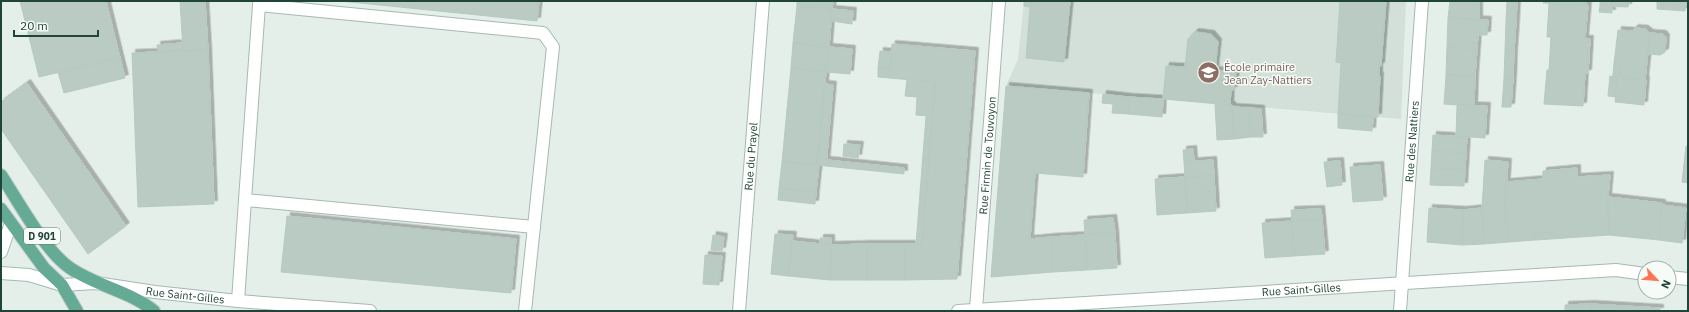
<svg xmlns="http://www.w3.org/2000/svg" width="1689" height="312" font-family="'IBM Plex Sans',sans-serif">
<defs>
<filter id="shadow"><feDropShadow dx="3.5" dy="-3.5" stdDeviation="0" flood-color="#0004"/></filter>
</defs>
<rect width="100%" height="100%" fill="#e5efea"/>
<!-- built -->
<polygon fill="#d2e0d9" points="1024,1 1406,1 1401,119 1006,86 1018,59"/>
<!-- building -->
<g fill="#b9cbc3" stroke="#b6cac1" filter="url(#shadow)">
<polygon points="20,1 106,1 120,58 39,77"/>
<polygon points="180,1 205,1 208,50 183,51"/>
<polygon points="340,1 539,1 537,21"/>
<polygon points="797,1 833,1 832,9 797,6"/>
<polygon points="1024,1 1070,1 1064,62 1026,58 1030,7 1024,6"/>
<polygon points="1340,1 1386,1 1381,66 1379,66 1379,76 1380,76 1378,117 1338,114 1341,63 1336,62"/>
<polygon points="1450,1 1479,1 1479,20 1448,18"/>
<polygon points="1507,1 1517,1 1516,22 1506,21"/>
<polygon points="1544,1 1572,1 1571,4 1543,3"/>
<polygon points="1572,1 1586,1 1586,5 1571,4"/>
<polygon points="1600,1 1629,1 1628,7 1600,6"/>
<polygon points="1657,1 1686,2 1685,11 1657,9"/>
<polygon points="1549,3 1588,5 1585,39 1590,39 1588,73 1585,73 1583,106 1544,104 1547,70 1549,70 1551,37 1547,37"/>
<polygon points="797,6 832,9 829,47 793,43"/>
<polygon points="1600,6 1612,7 1612,13 1599,12"/>
<polygon points="832,9 853,11 852,24 831,21"/>
<polygon points="1448,18 1488,20 1487,35 1478,35 1477,49 1447,47"/>
<polygon points="1506,21 1516,22 1514,51 1505,50"/>
<polygon points="1635,28 1645,29 1650,33 1645,80 1620,78 1621,64 1614,63 1618,30 1632,31"/>
<polygon points="1195,32 1211,34 1218,42 1215,70 1236,72 1234,90 1231,90 1230,105 1163,99 1166,66 1185,67 1188,39"/>
<polygon points="1650,33 1663,34 1666,38 1665,52 1660,55 1648,54"/>
<polygon points="182,43 183,51 158,52 157,45"/>
<polygon points="793,43 829,47 826,72 791,68"/>
<polygon points="892,44 975,51 957,279 905,280 905,244 922,244 935,82 889,78"/>
<polygon points="829,47 852,49 850,74 826,72"/>
<polygon points="1447,47 1477,49 1475,76 1446,75"/>
<polygon points="208,50 214,204 138,207 132,53"/>
<polygon points="1505,50 1514,51 1513,78 1504,78"/>
<polygon points="880,51 891,52 890,69 878,68"/>
<polygon points="120,58 125,78 64,93 58,72"/>
<polygon points="1614,63 1621,64 1620,78 1613,77"/>
<polygon points="791,68 826,72 817,165 782,162"/>
<polygon points="878,68 890,69 889,78 878,77"/>
<polygon points="1446,75 1475,76 1474,106 1444,104"/>
<polygon points="1610,76 1617,77 1616,97 1608,96"/>
<polygon points="1617,77 1646,80 1644,105 1615,102"/>
<polygon points="1504,78 1513,78 1511,107 1502,107"/>
<polygon points="907,79 935,82 932,116 916,115 917,97 905,96"/>
<polygon points="27,83 126,226 88,254 1,129 1,102"/>
<polygon points="825,84 833,85 826,166 817,165"/>
<polygon points="1006,86 1089,93 1083,177 1035,173 1030,239 1051,237 1053,272 991,277"/>
<polygon points="1103,94 1128,97 1128,114 1112,113 1113,104 1102,103"/>
<polygon points="1128,97 1163,99 1162,117 1128,114"/>
<polygon points="1215,104 1232,105 1234,139 1217,140"/>
<polygon points="1457,105 1487,106 1485,138 1456,136"/>
<polygon points="1232,107 1249,108 1251,137 1234,139"/>
<polygon points="1249,108 1261,109 1263,137 1251,137"/>
<polygon points="1338,114 1373,117 1372,131 1338,128"/>
<polygon points="926,116 932,116 922,244 916,244"/>
<polygon points="1433,135 1467,137 1466,153 1432,151"/>
<polygon points="844,144 860,145 858,158 843,156"/>
<polygon points="1686,146 1688,147 1688,183 1682,182"/>
<polygon points="1193,149 1194,161 1184,162 1183,150"/>
<polygon points="1432,151 1466,153 1465,170 1431,168"/>
<polygon points="827,160 904,168 904,174 826,166"/>
<polygon points="1213,160 1214,176 1185,177 1184,162"/>
<polygon points="1485,160 1508,162 1505,205 1509,242 1484,244 1482,208"/>
<polygon points="1340,161 1342,185 1327,187 1324,162"/>
<polygon points="782,162 819,165 816,192 779,188"/>
<polygon points="1380,165 1383,200 1353,202 1350,167"/>
<polygon points="1431,168 1465,170 1464,186 1430,185"/>
<polygon points="1577,168 1577,177 1610,175 1608,197 1609,235 1551,239 1551,233 1534,234 1535,240 1509,242 1505,205 1507,182 1543,179 1543,171"/>
<polygon points="1214,176 1216,211 1187,213 1185,177"/>
<polygon points="1185,177 1187,213 1157,215 1155,179"/>
<polygon points="779,188 816,192 815,204 778,200"/>
<polygon points="1608,197 1662,203 1659,240 1609,235"/>
<polygon points="1662,205 1686,208 1682,243 1659,240"/>
<polygon points="1429,208 1463,210 1462,245 1427,242"/>
<polygon points="1482,208 1484,244 1462,245 1463,210"/>
<polygon points="1321,209 1322,219 1292,221 1291,210"/>
<polygon points="287,216 516,239 511,293 281,272"/>
<polygon points="1113,218 1115,233 1085,235 1084,220"/>
<polygon points="1322,219 1325,254 1294,256 1292,221"/>
<polygon points="1292,221 1294,256 1265,258 1262,223"/>
<polygon points="1115,233 1117,268 1087,270 1085,235"/>
<polygon points="1551,233 1551,239 1535,240 1534,234"/>
<polygon points="775,234 793,235 788,276 771,274"/>
<polygon points="713,235 724,237 722,251 711,250"/>
<polygon points="1085,235 1087,270 1053,272 1051,237"/>
<polygon points="820,238 831,238 831,245 820,244"/>
<polygon points="792,241 831,245 830,280 788,276"/>
<polygon points="867,244 867,280 830,280 831,245"/>
<rect x="867" y="244" width="38" height="36"/>
<polygon points="705,255 722,256 719,285 703,284"/>
<polygon points="1591,304 1660,308 1660,311 1591,311"/>
<polygon points="1591,304 1591,311 1565,311 1565,305"/>
</g>
<g fill="none" stroke-linecap="round" stroke-linejoin="round">
<defs>
<g id="service">
<polyline points="261,1 259,5 245,200 534,227"/>
<polyline points="259,5 543,33 553,47 525,311"/>
<polyline points="238,301 245,200"/>
</g>
<g id="minor">
<path id="s1" d="M976 309 999 1"/>
<path id="s2" d="M739 311 763 1"/>
<path id="s3" d="M1400 311 1422 1"/>
</g>
<g id="tertiary">
<polyline points="1669,277 1688,279"/>
<path id="s4" d="M62 285 96 283 155 292 238 301 370 311"/>
<path id="s5" d="M958 311 1616 270 1645 274"/>
</g>
<g id="secondary">
<polyline points="1,252 11,223"/>
<polyline points="1,273 29,275 62,285"/>
</g>
<g id="primary">
<path d="M1 175C18 201 45 251 70 268 96 286 130 291 154 311"/>
<polyline points="1,209 44,268 62,285 77,311"/>
</g>
</defs>
<!-- service casing -->
<use href="#service" stroke="#a6b8b1" stroke-width="14"/>
<!-- minor casing -->
<use href="#minor" stroke="#a6b8b1" stroke-width="14"/>
<!-- tertiary casing -->
<use href="#tertiary" stroke="#a6b8b1" stroke-width="14"/>
<!-- secondary casing -->
<use href="#secondary" stroke="#a1bdb2" stroke-width="14"/>
<!-- primary casing -->
<use href="#primary" stroke="#c1cbc8" stroke-width="14"/>
<!-- service -->
<use href="#service" stroke="#fff" stroke-width="12"/>
<!-- minor -->
<use href="#minor" stroke="#fff" stroke-width="12"/>
<!-- tertiary -->
<use href="#tertiary" stroke="#fff" stroke-width="12"/>
<!-- secondary -->
<use href="#secondary" stroke="#fff" stroke-width="12"/>
<!-- primary -->
<use href="#primary" stroke="#64aa94" stroke-width="12"/>
</g>
<!-- icons -->
<defs>
<symbol id="school-disc" viewBox="-11 -11 22 22"><circle r="9.5" fill="#8d6e63" stroke="#f6fbf8"/><path d="M0-5L7-2L0 1L-7-2ZM-4 1L0 2.5L4 1V4Q0 6-4 4Z" fill="#fff"/></symbol>
</defs>
<g fill-rule="evenodd">
<use href="#school-disc" x="1196" y="60" width="25" height="25"/>
</g>
<g text-anchor="middle" dominant-baseline="central" stroke-width="3" stroke-linejoin="round" paint-order="stroke">
<!-- shield labels -->
<rect fill="#f6fbf8" stroke="#617b72" stroke-width="1" x="24" y="228" width="36" height="16" rx="3"/>
<g font-size="10" font-weight="bold" fill="#214439">
<text x="42" y="236">D 901</text>
</g>
<!-- education labels -->
<g font-size="11" fill="#785e54" stroke="#f6fbf8" text-anchor="start">
<text x="1224" y="67">École primaire<tspan x="1224" dy="13">Jean Zay-Nattiers</tspan></text>
</g>
<!-- street labels -->
<g font-size="11" fill="#214439" stroke="#f6fbf8">
<text stroke="none"><textPath href="#s3" startOffset="170">Rue des Nattiers</textPath></text>
<text stroke="none"><textPath href="#s1" startOffset="154">Rue Firmin de Touvoyon</textPath></text>
<text stroke="none"><textPath href="#s2" startOffset="155">Rue du Prayel</textPath></text>
<text stroke="none"><textPath href="#s5" startOffset="344">Rue Saint-Gilles</textPath></text>
<text stroke="none"><textPath href="#s4" startOffset="124">Rue Saint-Gilles</textPath></text>
</g>
</g>
<!-- border -->
<rect width="1689" height="312" fill="none" stroke="#214439" stroke-width="4"/>
<!-- north arrow -->
<g transform="translate(1657 280) rotate(116)"><circle r="19" fill="#f6fbf8" stroke="#a1b2ac"/>
<path d="M0-3L7 15L0 10L-7 15Z" fill="#ff7553"/>
<text y="-6" font-size="11" font-weight="bold" text-anchor="middle" fill="#214439">N</text>
</g>
<!-- scale -->
<path d="M14 30v6h84v-6" fill="none" stroke="#214439" stroke-width="2"/>
<text x="20" y="30" font-size="12" fill="#214439" stroke="#f6fbf8" stroke-width="3" paint-order="stroke">20 m</text>
</svg>
